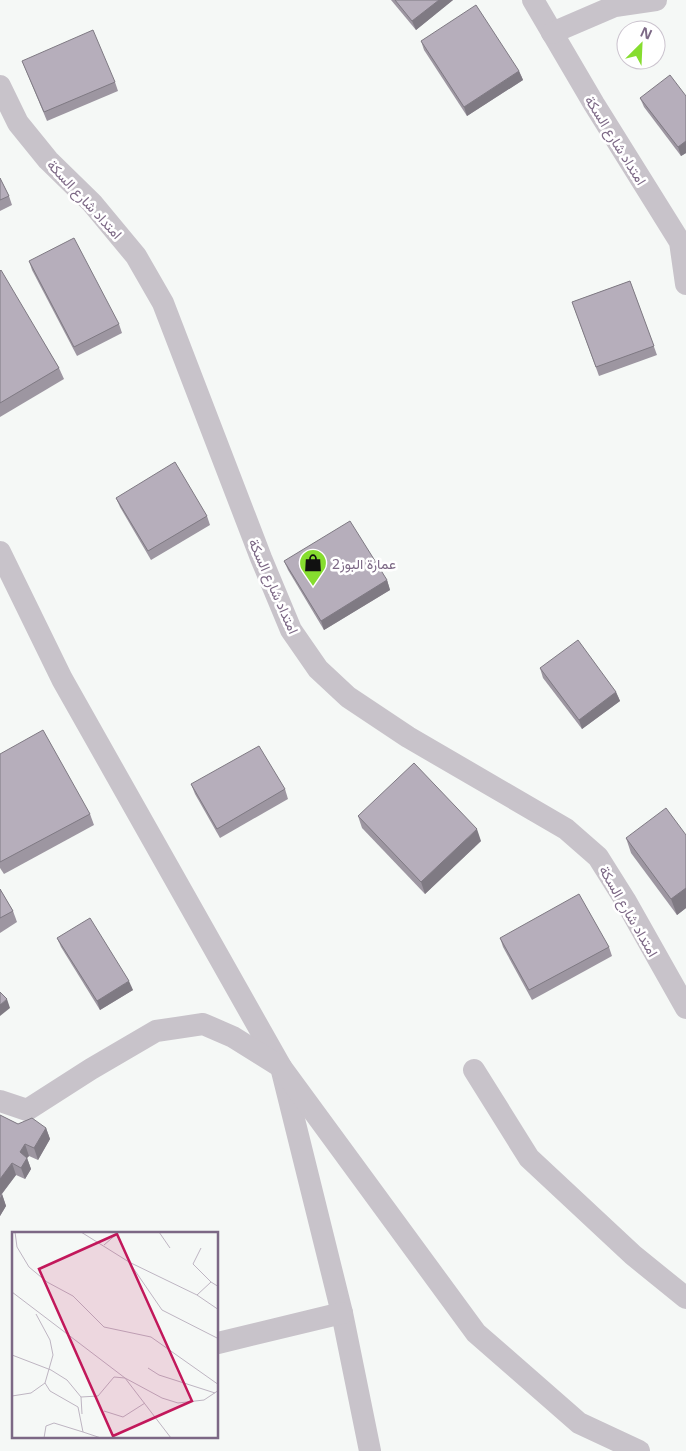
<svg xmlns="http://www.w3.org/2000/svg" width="686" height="1451" font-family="'Noto Sans',Vazirmatn,sans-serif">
<rect width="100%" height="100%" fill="#f5f8f6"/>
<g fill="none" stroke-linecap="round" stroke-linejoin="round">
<!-- street -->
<g stroke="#c8c3ca" stroke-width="22">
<polyline points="533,0 594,104 680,242 686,284"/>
<polyline points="552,33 615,6 656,0"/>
<polyline points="0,86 18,123 48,160 92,203 136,256 163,303 261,558 291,630 318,669 348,697 408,737 566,829 598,857 625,900 686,1008"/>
<polyline points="0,552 62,679 281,1067 342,1313 370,1451"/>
<polyline points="474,1070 529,1158 633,1255 686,1298"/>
<polyline points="0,1101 27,1110 91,1069 156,1031 203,1024 233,1037 281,1067 476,1333 579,1423 639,1451"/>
<polyline points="218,1343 342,1313"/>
</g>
</g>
<!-- wall -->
<g fill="#9d96a1">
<polygon points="391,0 453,0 416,30"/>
<polygon points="421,41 519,71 523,80 467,116 424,50"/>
<polygon points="22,61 115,82 118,91 47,121"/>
<polygon points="686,96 686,153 681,156 644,107 640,98"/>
<polygon points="0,178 9,196 12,205 0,211"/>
<polygon points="29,261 119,324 122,333 77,356 32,270"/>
<polygon points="0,271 59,368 64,379 0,417"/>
<polygon points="630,281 657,355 599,376 572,302"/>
<polygon points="116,498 207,516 210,525 151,560 120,507"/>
<polygon points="284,561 387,580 390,590 324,630 288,570"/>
<polygon points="540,668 616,692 620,701 582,729 543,678"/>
<polygon points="0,754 90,814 94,825 4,874 0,868"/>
<polygon points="191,784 285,789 288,799 220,838 195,794"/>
<polygon points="358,816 481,841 425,894 362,828"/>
<polygon points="686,835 686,908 677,915 631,853 626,838"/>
<polygon points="0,889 13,911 17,922 0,933"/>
<polygon points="57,938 133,990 100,1010 61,947"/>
<polygon points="500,938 609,947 612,956 532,1000 503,947"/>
<polygon points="0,1115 18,1124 46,1128 50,1139 38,1160 29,1156 27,1158 31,1169 25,1179 16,1175 2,1194 6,1206 0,1216"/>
</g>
<!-- shaded-wall -->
<g fill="#7f7a83">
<polygon points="439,0 453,0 416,30 412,21"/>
<polygon points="519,71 523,80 467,116 464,107"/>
<polygon points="686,141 686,153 681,156 678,147"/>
<polygon points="387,580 390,590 324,630 321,621"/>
<polygon points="616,692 620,701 582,729 579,720"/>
<polygon points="477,829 481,841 425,894 421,882"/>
<polygon points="686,888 686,908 677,915 671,899"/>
<polygon points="129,981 133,990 100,1010 97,1001"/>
<polygon points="7,999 10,1008 0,1016 0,1005"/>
<polygon points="46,1128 50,1139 38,1160 34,1148"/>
<polygon points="25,1144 29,1156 27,1158 31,1169 25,1179 21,1168 20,1152"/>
<polygon points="12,1163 16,1175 0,1196 0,1179"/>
<polygon points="2,1194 6,1206 0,1216 0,1198"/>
</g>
<!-- building -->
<g fill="#b6aebb" stroke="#7f7a83">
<polygon points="395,0 439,0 412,21"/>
<polygon points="476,5 519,71 464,107 421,41"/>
<polygon points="93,30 115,82 44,112 22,61"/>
<polygon points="670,75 686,96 686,141 678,147 640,98"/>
<polygon points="0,178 9,196 0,200"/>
<polygon points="74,238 119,324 74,347 29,261"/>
<polygon points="1,270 59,368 0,403 0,271"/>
<polygon points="630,281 654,346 596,367 572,302"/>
<polygon points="175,462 207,516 148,551 116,498"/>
<polygon points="350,521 387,580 321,621 284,561"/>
<polygon points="578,640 616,692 579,720 540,668"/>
<polygon points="43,730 90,814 0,862 0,754"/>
<polygon points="259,746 285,789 217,829 191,784"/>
<polygon points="414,763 477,829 421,882 358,816"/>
<polygon points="666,808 686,835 686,888 671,899 626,838"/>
<polygon points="0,889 13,911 0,918"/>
<polygon points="579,894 609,947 529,990 500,938"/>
<polygon points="90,918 129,981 97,1001 57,938"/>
<polygon points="0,992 7,999 0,1005"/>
<polygon points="0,1115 18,1124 32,1118 46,1128 34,1148 25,1144 20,1152 27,1158 21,1168 12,1163 0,1179"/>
</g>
<!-- icons -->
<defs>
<symbol id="shop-pin" viewBox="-11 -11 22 30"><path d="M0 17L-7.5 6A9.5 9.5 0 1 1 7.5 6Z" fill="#86dd2f" stroke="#fff"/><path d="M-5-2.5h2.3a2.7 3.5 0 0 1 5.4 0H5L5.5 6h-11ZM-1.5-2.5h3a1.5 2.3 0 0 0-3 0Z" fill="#111"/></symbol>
</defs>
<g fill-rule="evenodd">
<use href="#shop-pin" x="297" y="547" width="32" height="43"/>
</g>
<g text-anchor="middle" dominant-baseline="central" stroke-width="5" stroke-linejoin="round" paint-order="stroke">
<!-- street labels -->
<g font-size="14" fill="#7c6885" stroke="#fff">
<text transform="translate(616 140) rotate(58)">امتداد شارع السكة</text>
<text transform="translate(85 199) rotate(47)">امتداد شارع السكة</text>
<text transform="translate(274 586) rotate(66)">امتداد شارع السكة</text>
<text transform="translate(629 911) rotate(60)">امتداد شارع السكة</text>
</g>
<!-- poi labels -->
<g font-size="14" fill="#7c6885" stroke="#fff" text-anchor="start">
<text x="332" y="563">عمارة البوز2</text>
</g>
</g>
<!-- overview -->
<g transform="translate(12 1232)">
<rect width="206" height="206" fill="#f5f8f6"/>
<path fill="none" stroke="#beb5c2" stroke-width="1" d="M3 0 5 15 17 35 35 50 61 64 92 95 139 105 207 153M69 0 117 30 150 78 207 107M147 0 158 16M92 13 107 0M189 16 181 32 199 50M119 31 185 63 199 50 207 55M0 60 113 146 159 206M185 63 207 78M24 82 38 108 41 123 33 151M0 123 39 138 55 148 69 165 86 164 102 145 113 146 150 166 166 171 192 168 207 158M136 136 147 143 203 161M0 164 19 161 33 151 38 159 66 175 71 200 89 206M69 165 70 182M92 179 111 185 133 171M32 206 34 194 42 191 71 200"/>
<path fill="#c2185b" fill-opacity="0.15" stroke="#c2185b" stroke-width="2.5" d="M105 2 180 169 101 204 27 37Z"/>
<rect width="206" height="206" fill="none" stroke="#7c6885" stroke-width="2.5"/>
</g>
<!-- north arrow -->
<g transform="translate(641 45) rotate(24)"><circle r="24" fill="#ffffff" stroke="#cbc3ce"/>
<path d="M0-4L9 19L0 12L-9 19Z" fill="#86dd2f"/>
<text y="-8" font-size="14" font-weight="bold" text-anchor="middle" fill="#7c6885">N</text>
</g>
</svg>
